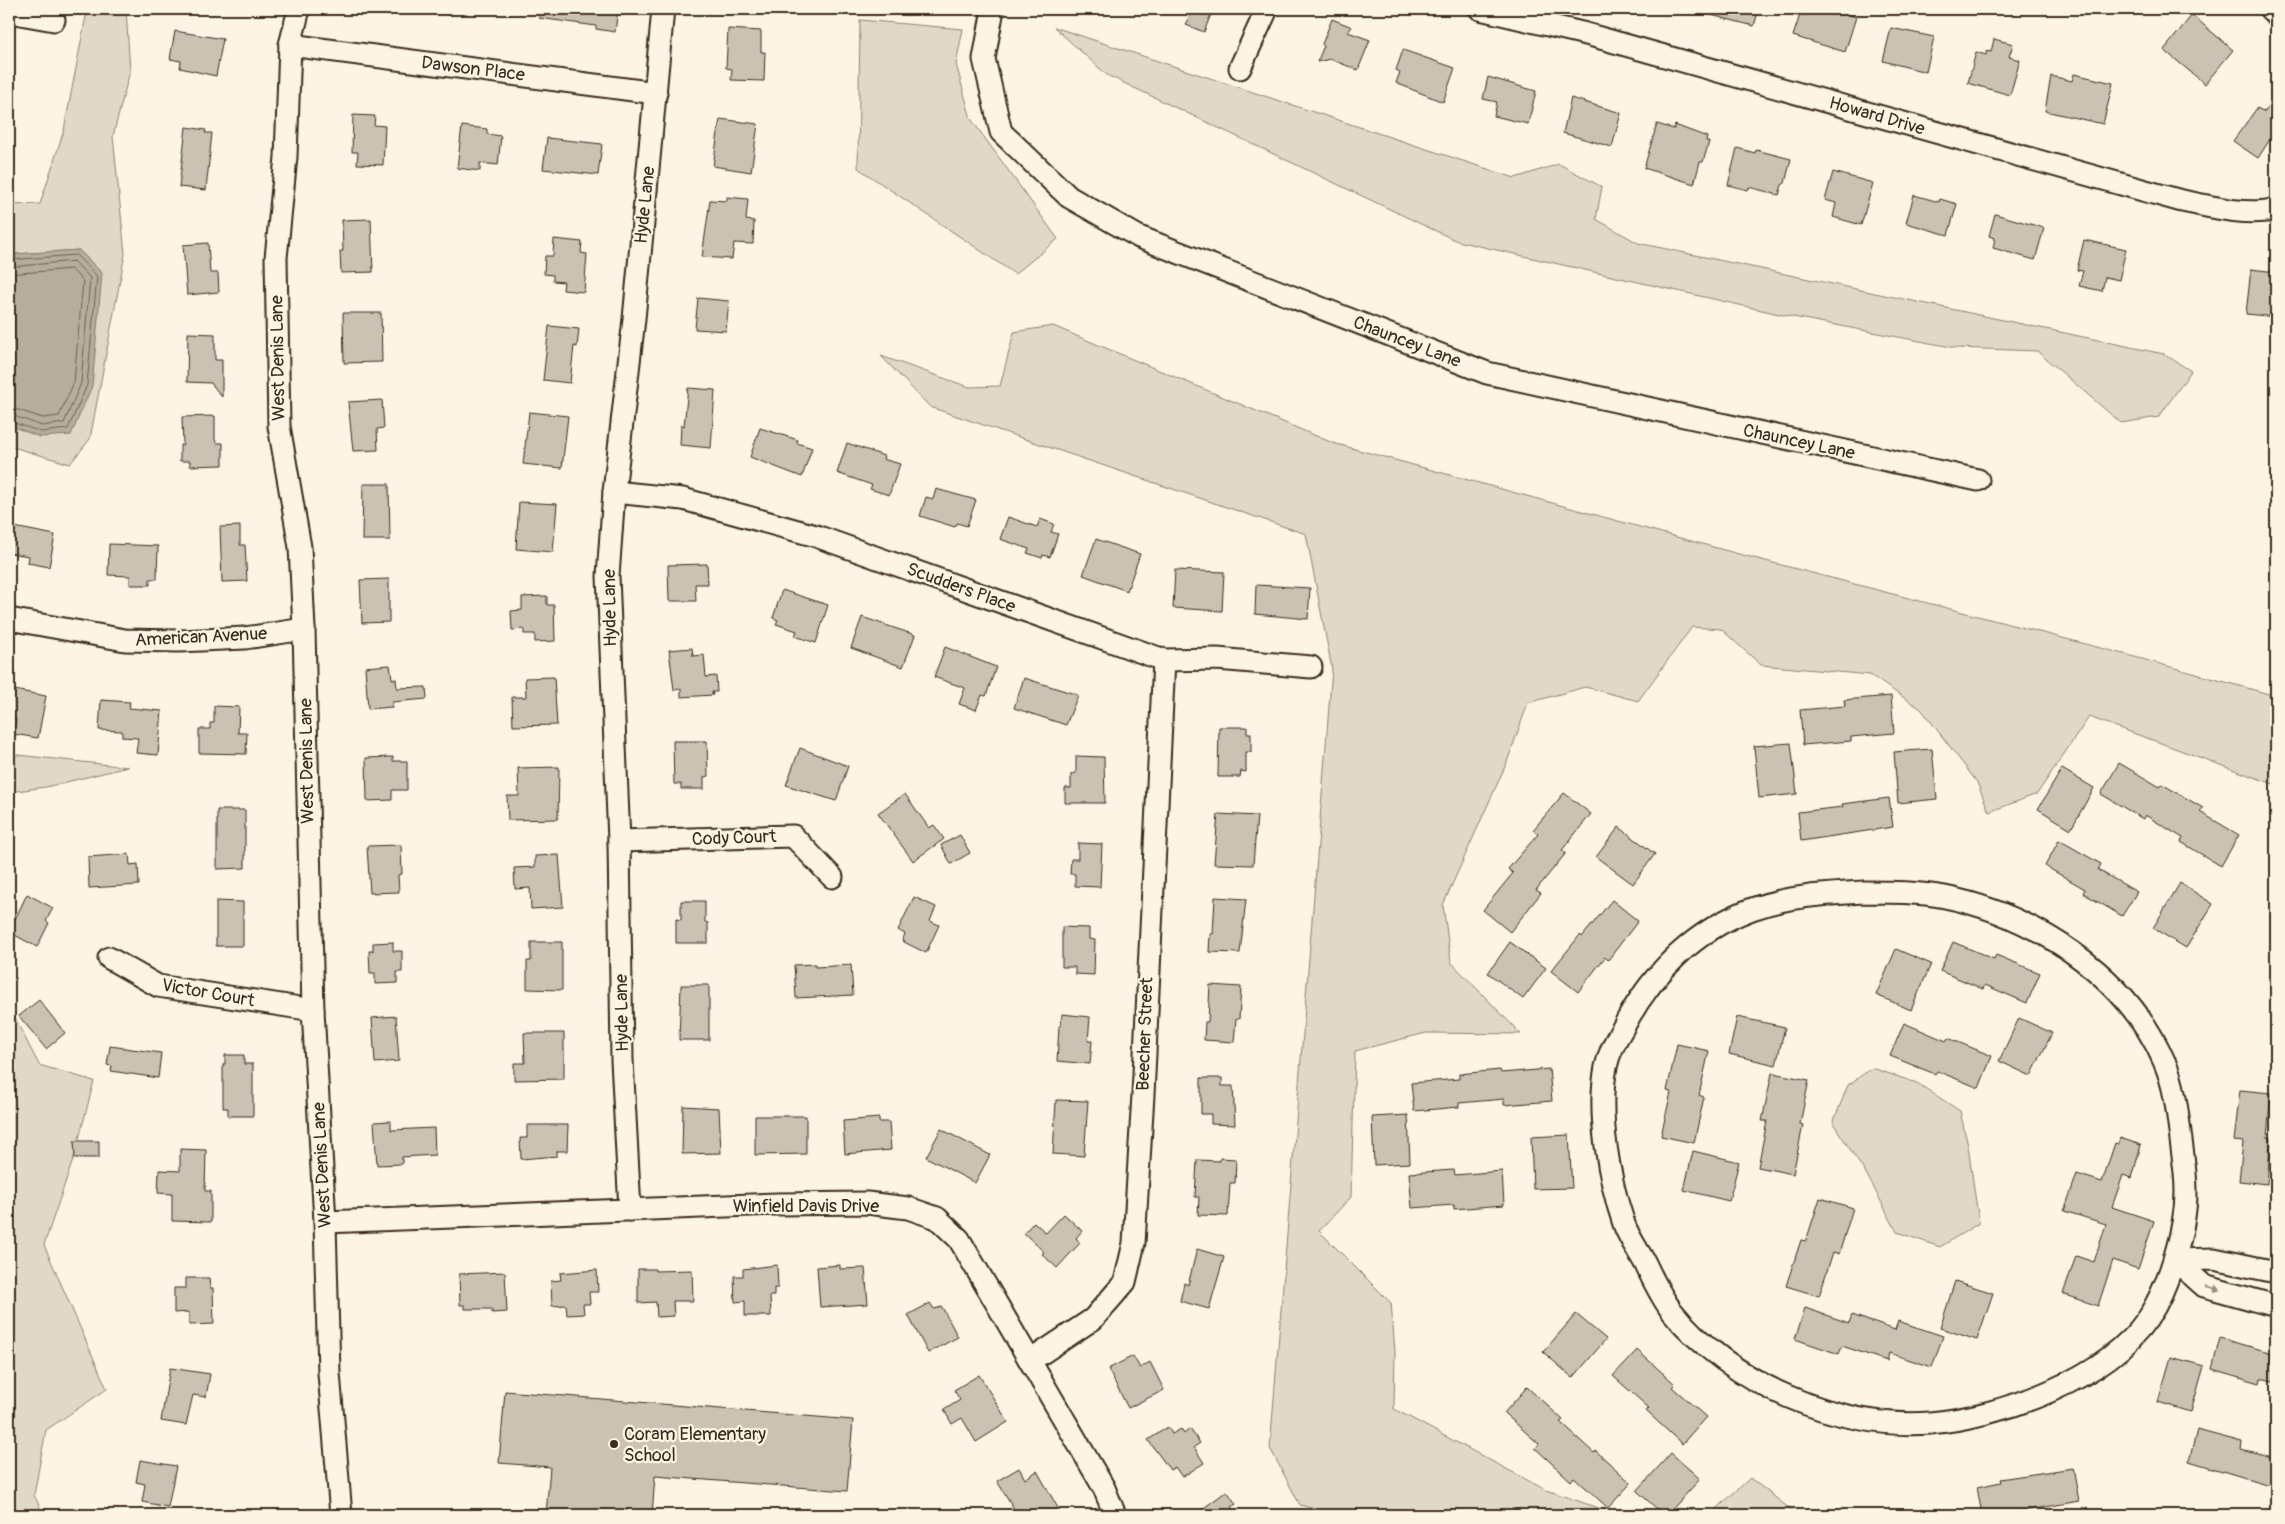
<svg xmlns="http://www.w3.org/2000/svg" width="2285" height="1524" font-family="Pangolin,sans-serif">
<rect width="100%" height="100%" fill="#fcf5e5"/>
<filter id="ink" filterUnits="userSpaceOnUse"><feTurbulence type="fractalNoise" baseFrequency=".02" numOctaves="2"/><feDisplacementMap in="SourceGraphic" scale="10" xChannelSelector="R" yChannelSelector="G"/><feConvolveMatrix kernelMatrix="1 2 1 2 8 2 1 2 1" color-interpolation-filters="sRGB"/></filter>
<g filter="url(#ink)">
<!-- green -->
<g fill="#e0d8c8" stroke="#8e8173">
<polygon points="113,9 126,9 130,71 113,136 125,254 90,439 70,464 9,446 9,425 40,437 79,250 15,254 9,256 9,205 40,204 64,130 86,16"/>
<polygon points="860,20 963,29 956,64 971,119 1058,239 1015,274 858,168"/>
<polygon points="1054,27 1515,178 1559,164 1602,187 1596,219 1638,243 2164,354 2191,371 2159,417 2121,423 2037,351 1956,348 1788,316 1457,241 1107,75"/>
<polygon points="1053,326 1333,443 1735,553 2124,654 2276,696 2276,785 2089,717 2037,794 1989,812 1977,782 1921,709 1870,675 1761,665 1721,629 1692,627 1638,701 1585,687 1528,703 1507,762 1443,905 1451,962 1521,1034 1426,1033 1355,1051 1351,1197 1319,1231 1391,1303 1395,1352 1394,1409 1544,1489 1618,1515 1336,1515 1300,1505 1270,1448 1332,669 1306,534 930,407 881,356 969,387 1000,386 1014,332"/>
<polygon points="9,754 128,767 46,787 9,792"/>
<polygon points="9,1006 39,1065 94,1081 75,1154 44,1245 107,1389 46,1430 34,1495 44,1515 9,1515"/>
<polygon points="1872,1068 1917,1083 1960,1111 1968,1146 1979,1223 1940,1247 1897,1232 1868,1177 1833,1123 1848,1085"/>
<polygon points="1750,1478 1798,1515 1710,1515"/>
</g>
<!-- water -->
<polygon fill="#b7ad9e" stroke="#85796b" points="79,250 102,273 92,386 71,435 40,437 9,425 9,256 15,254"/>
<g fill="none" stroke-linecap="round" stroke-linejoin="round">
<!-- shore -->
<g stroke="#6d5e51" stroke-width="1">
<polyline points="9,260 76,255 97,276 87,385 68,429 41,432 9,421"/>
<polyline points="9,267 74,261 90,278 81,383 64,423 42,426 9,414"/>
<polyline points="9,274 71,269 83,281 74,382 59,416 43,418 9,407"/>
</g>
</g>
<!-- building -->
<g fill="#ccc2b3" stroke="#3b2a1e">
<polygon points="539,9 618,9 615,32 596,29 596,26 539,18"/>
<polygon points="1193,9 1213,9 1204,32 1186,25"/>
<polygon points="1707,9 1759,9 1754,26 1707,14"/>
<polygon points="1802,9 1831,9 1856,17 1845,52 1793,36"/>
<polygon points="2192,15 2233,50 2205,84 2164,50"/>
<polygon points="1332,19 1352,27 1348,32 1370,40 1358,70 1330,59 1317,62 1324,46 1322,44"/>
<polygon points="1891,28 1934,37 1926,72 1883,61"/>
<polygon points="728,29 761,31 761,52 765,52 764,81 731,80 732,69 726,68"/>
<polygon points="175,31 223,39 216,76 180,68 181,61 170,59"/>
<polygon points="1994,39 2013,44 2009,57 2020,60 2010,95 1968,83 1976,52 1986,55 1987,51 1991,52"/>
<polygon points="1403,50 1455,68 1443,102 1396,83 1400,72 1396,70"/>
<polygon points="2074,74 2113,83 2103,124 2045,111 2051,76 2072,81"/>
<polygon points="1488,77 1536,91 1528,124 1494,116 1497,102 1483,99"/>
<polygon points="2276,95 2276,130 2258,158 2233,141 2257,108 2265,112"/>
<polygon points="1571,98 1621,113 1612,147 1563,133"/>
<polygon points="353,115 375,116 374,125 385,126 383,165 357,164 358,152 352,152"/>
<polygon points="720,119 758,124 751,172 713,166"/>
<polygon points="1657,124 1674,129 1675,125 1707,137 1706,141 1709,142 1703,162 1700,162 1694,184 1644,168"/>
<polygon points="462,126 487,129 487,134 501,136 498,165 480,163 480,171 457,168"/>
<polygon points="186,127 206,130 205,133 212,133 206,190 179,187"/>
<polygon points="547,138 602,144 598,175 543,169"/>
<polygon points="1737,148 1755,153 1756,150 1791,159 1785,183 1782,185 1779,195 1749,187 1748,190 1728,185"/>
<polygon points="1833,172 1873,183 1861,225 1833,217 1836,203 1825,200"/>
<polygon points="1914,195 1939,202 1940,199 1957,204 1948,235 1906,223"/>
<polygon points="727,197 748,199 746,220 754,221 753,244 734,243 732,259 702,257 710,200 727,201"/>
<polygon points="1995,214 2044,228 2035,260 1993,248 1995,238 1989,236"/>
<polygon points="371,219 373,272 341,273 340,251 343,251 342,220"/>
<polygon points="554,239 582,242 581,253 587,254 584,292 563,290 564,282 553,281 553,275 544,274 545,256 553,256"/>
<polygon points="2084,240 2126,249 2119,280 2105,277 2102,291 2079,286 2083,271 2077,270"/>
<polygon points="208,243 210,273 218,273 219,292 187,295 183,245"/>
<polygon points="2251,269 2276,272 2276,317 2246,314"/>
<polygon points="698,298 729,301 726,331 695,329"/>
<polygon points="343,313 381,313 382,362 344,363"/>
<polygon points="549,326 579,329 577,347 574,346 570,383 543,380"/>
<polygon points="188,333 215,334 215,360 222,360 222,397 211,383 187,382"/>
<polygon points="688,388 715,390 711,448 680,445 681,425 684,426"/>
<polygon points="382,400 384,428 377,429 378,450 353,451 348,402"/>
<polygon points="529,412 568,416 562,468 523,464"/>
<polygon points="215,416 215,440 217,443 223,443 223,465 190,466 190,461 180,461 180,445 183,445 182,417"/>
<polygon points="760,428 798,440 797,443 812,448 802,477 750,457"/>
<polygon points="847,443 884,456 883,459 900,464 889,495 870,489 872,485 837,473"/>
<polygon points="363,484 389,484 390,540 362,540"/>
<polygon points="936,489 976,500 967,526 957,523 955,527 920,516 926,497 933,499"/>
<polygon points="519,502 557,504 553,552 516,549"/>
<polygon points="1008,517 1037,527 1040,519 1054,524 1051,532 1058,534 1050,557 1043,555 1042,558 1027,553 1029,549 1000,539"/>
<polygon points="9,526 55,535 49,567 28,563 29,556 9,553"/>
<polygon points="240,526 240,545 245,545 247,581 222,582 220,527"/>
<polygon points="1096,539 1140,554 1127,591 1083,575"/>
<polygon points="109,544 158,546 157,579 150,579 150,585 130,585 130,576 108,575"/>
<polygon points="707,564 708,584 695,584 696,601 669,601 668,565"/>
<polygon points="1175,570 1224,572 1222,611 1173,608"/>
<polygon points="389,579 389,622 362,623 360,580"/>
<polygon points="1256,585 1310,588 1308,619 1255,614"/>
<polygon points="782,590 828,605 816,643 795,636 797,631 776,624 778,620 773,618"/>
<polygon points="547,596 547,605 554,605 555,641 535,642 535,634 524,634 524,629 512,630 511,611 522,610 522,597"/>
<polygon points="862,617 915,635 903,667 851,648"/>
<polygon points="945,647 996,667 986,696 982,695 976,710 959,704 965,688 934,677"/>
<polygon points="692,648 693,656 704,655 706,677 716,676 717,692 712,692 713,695 681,697 681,689 674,690 669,650"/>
<polygon points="390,665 392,679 396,679 397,688 426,687 427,699 392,702 392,707 368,709 365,667"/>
<polygon points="554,677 557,725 513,726 512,697 526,697 525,678"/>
<polygon points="1024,678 1078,695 1066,725 1014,708"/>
<polygon points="9,689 46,696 38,738 13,734 16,719 9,718"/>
<polygon points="1891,696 1894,733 1851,737 1851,741 1803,745 1800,710 1845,706 1844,700"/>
<polygon points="101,700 130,702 129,708 162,711 158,755 136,753 138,738 122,737 122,731 99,730"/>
<polygon points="214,706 239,707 238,733 247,733 246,754 199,753 199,729 210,729 210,723 214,723"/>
<polygon points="1219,727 1247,727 1247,734 1251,734 1251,752 1246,752 1246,772 1241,771 1240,777 1218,777"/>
<polygon points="673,741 707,741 708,776 704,777 704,789 681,789 681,784 674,784"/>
<polygon points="1791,743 1797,794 1759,798 1754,746"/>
<polygon points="800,748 848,766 836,801 786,785"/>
<polygon points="1932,749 1937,799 1898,803 1894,752"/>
<polygon points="1076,756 1104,757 1105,803 1065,803 1065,788 1071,788 1071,774 1076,773"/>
<polygon points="393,757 393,761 407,761 407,790 392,790 392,800 367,801 366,758"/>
<polygon points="2119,763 2160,787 2162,784 2203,808 2200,812 2239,835 2221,866 2181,842 2183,838 2145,815 2143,819 2101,794"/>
<polygon points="559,767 558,819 508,820 507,796 519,796 518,768"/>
<polygon points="2062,769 2094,788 2071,829 2038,809"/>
<polygon points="1564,793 1591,814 1562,850 1566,853 1536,890 1541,893 1510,932 1483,910 1513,873 1508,869 1538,834 1533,830"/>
<polygon points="905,794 929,828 934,825 944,839 913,861 878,813"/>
<polygon points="1889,798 1893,827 1801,841 1798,812 1843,807 1842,804"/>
<polygon points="217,810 245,810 245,868 217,869"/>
<polygon points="1218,814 1257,816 1253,865 1214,864"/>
<polygon points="1619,827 1655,854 1633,884 1596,857"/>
<polygon points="960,835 970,853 951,864 941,845"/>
<polygon points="2059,840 2101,864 2098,870 2137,892 2122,916 2083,893 2085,889 2045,866"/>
<polygon points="1078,843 1102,844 1100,887 1075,886 1075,874 1070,874 1071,859 1078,859"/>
<polygon points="401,845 402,874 398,875 399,892 370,893 367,846"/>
<polygon points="129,854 130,865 138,864 139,885 89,888 88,857"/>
<polygon points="559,855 563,907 531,909 530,888 515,889 514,868 535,867 535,856"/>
<polygon points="2180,883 2213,904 2186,948 2153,928"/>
<polygon points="27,894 53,908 46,921 49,923 37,947 9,932"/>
<polygon points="914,897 936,907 930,921 939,925 926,953 902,941 905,934 898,930"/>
<polygon points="1215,897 1246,899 1240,953 1209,952 1210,934 1213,934"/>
<polygon points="1612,900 1638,921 1608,960 1605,957 1578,992 1551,971 1580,935 1582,937"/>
<polygon points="216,901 243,902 243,946 216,946"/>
<polygon points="681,901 705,901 705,922 708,923 708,943 676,943 676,919 681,920"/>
<polygon points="1062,927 1089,928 1089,939 1095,940 1094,975 1075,974 1075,967 1062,967"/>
<polygon points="393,942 393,951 402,951 402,972 397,972 397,983 375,984 375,973 370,973 369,951 373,951 373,943"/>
<polygon points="531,942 562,942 562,990 527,989 527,961 531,961"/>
<polygon points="1510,942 1546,968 1523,999 1488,973"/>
<polygon points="1953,942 1994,959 1996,955 2040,973 2027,1003 1985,985 1983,989 1940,971"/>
<polygon points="1896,949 1931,964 1911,1010 1876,995"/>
<polygon points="815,964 815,967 851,965 853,995 796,998 794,965"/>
<polygon points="681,985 709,985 709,1040 679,1040"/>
<polygon points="1210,985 1241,987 1239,1019 1236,1019 1234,1042 1204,1040 1205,1022 1208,1022"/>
<polygon points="39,1000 65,1033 46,1049 19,1016"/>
<polygon points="1062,1014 1090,1017 1088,1041 1092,1041 1090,1064 1057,1061 1059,1026 1061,1026"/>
<polygon points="396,1016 399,1061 375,1063 372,1018"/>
<polygon points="1737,1017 1785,1027 1776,1065 1729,1054"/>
<polygon points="2019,1018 2052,1033 2031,1076 1999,1061"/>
<polygon points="1904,1023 1946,1041 1948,1038 1992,1056 1979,1088 1937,1071 1935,1074 1890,1056"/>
<polygon points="524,1033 564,1033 564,1079 514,1080 514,1063 525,1063"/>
<polygon points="1677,1044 1709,1051 1699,1095 1704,1097 1694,1143 1661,1136 1671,1092 1667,1091"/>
<polygon points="110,1046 161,1053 158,1078 111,1071 112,1066 107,1065"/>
<polygon points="225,1055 244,1055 244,1064 253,1064 253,1116 228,1116 228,1108 223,1108 223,1064 225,1064"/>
<polygon points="1549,1069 1552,1101 1504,1105 1504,1099 1459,1103 1459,1107 1414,1111 1411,1083 1459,1079 1459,1074 1500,1070 1501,1073"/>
<polygon points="1772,1073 1809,1080 1800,1124 1803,1125 1793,1174 1758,1167 1767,1121 1762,1121"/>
<polygon points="1201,1078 1222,1078 1222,1086 1233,1086 1235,1125 1211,1124 1211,1114 1201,1114"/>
<polygon points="2240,1090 2271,1093 2267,1137 2271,1137 2267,1184 2239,1181 2243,1142 2234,1141"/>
<polygon points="1056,1100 1088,1101 1084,1156 1053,1154"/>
<polygon points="683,1106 719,1108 721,1153 682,1154"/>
<polygon points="1408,1115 1410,1163 1374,1165 1372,1117"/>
<polygon points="755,1116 806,1116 806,1154 755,1155"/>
<polygon points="879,1118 879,1122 889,1122 891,1150 845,1154 843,1121"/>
<polygon points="391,1121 391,1130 434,1128 435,1155 402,1157 402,1164 377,1165 374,1122"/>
<polygon points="527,1125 568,1125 567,1151 557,1151 557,1156 521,1159 520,1138 527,1138"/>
<polygon points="941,1129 990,1155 975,1183 926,1157"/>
<polygon points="1569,1135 1572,1188 1533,1189 1531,1137"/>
<polygon points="2120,1138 2141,1145 2132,1178 2123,1175 2112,1207 2154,1221 2138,1269 2113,1260 2098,1306 2063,1294 2076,1256 2094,1262 2106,1224 2064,1211 2077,1174 2102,1182 2115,1143 2118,1144"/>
<polygon points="74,1141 99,1141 99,1158 75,1158"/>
<polygon points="180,1149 206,1150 205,1191 211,1191 211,1222 172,1221 172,1194 158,1193 159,1170 180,1171"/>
<polygon points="1693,1151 1739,1162 1729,1201 1684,1190"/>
<polygon points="1220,1158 1236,1159 1235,1183 1230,1183 1228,1216 1198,1215 1199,1197 1195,1197 1197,1160 1220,1161"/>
<polygon points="1454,1170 1455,1175 1502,1171 1504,1205 1454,1209 1454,1205 1412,1208 1409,1173"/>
<polygon points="1820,1198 1853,1208 1839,1254 1833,1252 1819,1296 1786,1286 1801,1240 1806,1241"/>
<polygon points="1064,1214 1082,1231 1076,1238 1080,1243 1057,1268 1042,1254 1044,1252 1024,1233 1034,1222 1046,1233"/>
<polygon points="1197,1249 1224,1257 1209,1309 1180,1301 1184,1283 1188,1285"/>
<polygon points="777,1265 778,1288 774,1288 774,1296 770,1296 771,1316 745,1316 745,1301 735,1302 734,1276 743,1276 743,1269"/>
<polygon points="840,1265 840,1269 865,1268 868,1304 820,1307 817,1267"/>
<polygon points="638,1269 655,1269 655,1271 692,1270 693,1301 673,1301 674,1316 657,1317 656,1302 638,1303"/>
<polygon points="597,1270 598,1292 589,1292 590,1304 583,1304 584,1314 567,1315 566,1305 552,1306 551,1281 561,1280 560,1273"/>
<polygon points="505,1272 507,1312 492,1313 492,1309 465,1309 465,1305 460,1305 459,1274"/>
<polygon points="186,1278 209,1278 210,1288 213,1288 214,1324 189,1325 189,1312 174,1313 174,1288 186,1288"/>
<polygon points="1955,1281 1993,1293 1977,1340 1940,1328"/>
<polygon points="930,1303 934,1309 942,1307 958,1337 928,1353 908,1315"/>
<polygon points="1805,1308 1849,1323 1852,1315 1895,1330 1898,1321 1943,1336 1932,1367 1889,1353 1887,1361 1842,1346 1839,1354 1795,1339"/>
<polygon points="1576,1314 1606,1339 1573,1378 1543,1352"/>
<polygon points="2220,1338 2276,1354 2276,1382 2261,1378 2260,1383 2212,1369"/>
<polygon points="1637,1350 1675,1384 1672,1387 1706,1417 1682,1444 1646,1411 1649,1408 1613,1376"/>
<polygon points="1133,1356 1140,1368 1150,1362 1164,1390 1128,1408 1108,1369"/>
<polygon points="2171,1357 2204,1366 2191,1412 2158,1402"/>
<polygon points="170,1368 210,1374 206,1397 193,1395 186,1425 161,1421"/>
<polygon points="979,1375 1008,1422 976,1442 962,1418 952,1424 944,1410 960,1400 954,1390"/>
<polygon points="1527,1387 1563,1420 1560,1422 1594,1453 1596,1451 1631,1483 1608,1508 1574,1477 1571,1481 1535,1448 1539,1444 1504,1413"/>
<polygon points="505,1391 853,1420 847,1491 655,1476 652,1515 546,1515 550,1467 499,1463"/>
<polygon points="1168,1427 1172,1434 1181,1429 1184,1434 1190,1429 1200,1443 1194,1447 1204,1463 1182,1477 1175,1467 1170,1470 1148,1440"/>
<polygon points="2197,1430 2242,1442 2241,1449 2276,1458 2276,1487 2189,1461"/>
<polygon points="1671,1453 1700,1479 1667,1515 1664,1515 1637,1491"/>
<polygon points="140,1460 176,1466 168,1507 142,1502 145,1484 136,1482"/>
<polygon points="1019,1468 1025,1479 1037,1471 1062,1515 1018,1515 997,1481"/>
<polygon points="2073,1468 2079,1501 2001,1515 1982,1515 1977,1487 2001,1482 2000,1479"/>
<polygon points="1227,1491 1236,1504 1232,1507 1238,1515 1194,1515"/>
</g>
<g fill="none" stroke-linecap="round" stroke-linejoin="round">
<defs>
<g id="street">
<polyline points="299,9 290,45 286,157 276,258 279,426 300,547 304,629 313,1010 325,1222 329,1373 341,1515"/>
<polyline points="993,9 984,59 1001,132 1069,197 1139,237 1487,373 1978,480"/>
<path d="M1480 9 1586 34 2178 200C2207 206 2248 217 2276 209"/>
<polyline points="2270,9 2276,15"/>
<polyline points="9,12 54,20"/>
<polyline points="290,45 656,93"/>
<polyline points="1240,68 1267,9"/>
<polyline points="614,492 683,499 816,536 1164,660 1217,659 1311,667"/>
<polyline points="9,619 125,640 179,641 245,638 304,629"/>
<polyline points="619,841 793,836 832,877"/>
<path d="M1865 892C1892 892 1918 892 1945 897 2034 915 2127 975 2164 1061 2176 1088 2178 1118 2182 1148 2184 1162 2186 1177 2186 1192 2186 1229 2169 1286 2148 1318 2107 1379 2001 1417 1930 1423 1838 1430 1729 1383 1671 1310 1660 1295 1653 1280 1645 1263 1638 1250 1629 1238 1624 1224 1609 1180 1597 1113 1606 1067 1609 1052 1616 1039 1624 1026 1652 973 1695 930 1752 909 1788 896 1827 894 1865 892Z"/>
<polyline points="109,958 158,986 313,1010"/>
<polyline points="630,1210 622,1060 619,841 608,576 614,492 634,319 663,9"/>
<polyline points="325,1222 777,1204 867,1203 908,1208 937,1218 959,1239 1104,1488 1115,1515"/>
<polyline points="2175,1260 2204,1286 2276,1306"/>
<polyline points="2175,1260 2214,1259 2276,1272"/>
<polyline points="1030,1361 1093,1319 1125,1282 1134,1243 1143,1095 1164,660"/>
</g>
</defs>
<!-- street casing -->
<use href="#street" stroke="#3b2a1e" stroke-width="25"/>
<!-- street -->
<use href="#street" stroke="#fcf5e5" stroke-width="21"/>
</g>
<!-- one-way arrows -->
<defs><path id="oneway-solid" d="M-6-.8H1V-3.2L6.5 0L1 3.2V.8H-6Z" transform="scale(1.25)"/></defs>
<use fill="#9c9082" href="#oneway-solid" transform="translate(2213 1288) rotate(16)"/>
</g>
<!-- markers -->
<circle fill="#3b2a1e" stroke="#fcf5e5" stroke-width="2" cx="614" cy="1444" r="5"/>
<g text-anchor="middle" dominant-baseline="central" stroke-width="4.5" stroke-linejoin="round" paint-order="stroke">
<!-- street labels -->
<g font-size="18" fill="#3b2a1e" stroke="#fcf5e5">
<text transform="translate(473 69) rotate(7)">Dawson Place</text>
<text transform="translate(1877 116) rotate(16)">Howard Drive</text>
<text transform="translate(645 205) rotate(-84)">Hyde Lane</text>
<text transform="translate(1407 342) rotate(21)">Chauncey Lane</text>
<text transform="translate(278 358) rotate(-91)">West Denis Lane</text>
<text transform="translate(1799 442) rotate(12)">Chauncey Lane</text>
<text transform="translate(961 588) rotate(20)">Scudders Place</text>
<text transform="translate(610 608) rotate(-91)">Hyde Lane</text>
<text transform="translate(201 637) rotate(-3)">American Avenue</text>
<text transform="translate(307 761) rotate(-91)">West Denis Lane</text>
<text transform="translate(734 838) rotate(-2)">Cody Court</text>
<text transform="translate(208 993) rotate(10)">Victor Court</text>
<text transform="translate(622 1013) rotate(-91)">Hyde Lane</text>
<text transform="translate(1145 1034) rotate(-88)">Beecher Street</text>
<text transform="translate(322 1165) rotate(-93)">West Denis Lane</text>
<text x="806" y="1206">Winfield Davis Drive</text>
</g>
<!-- poi labels -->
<g font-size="18" fill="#3b2a1e" stroke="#fcf5e5" text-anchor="start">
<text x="624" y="1434">Coram Elementary<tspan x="624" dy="21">School</tspan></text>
</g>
</g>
<!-- margin -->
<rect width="2285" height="1524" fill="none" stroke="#fcf5e5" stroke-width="30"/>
<rect x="15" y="15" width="2255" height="1494" fill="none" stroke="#3b2a1e" stroke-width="2" filter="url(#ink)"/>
</svg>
